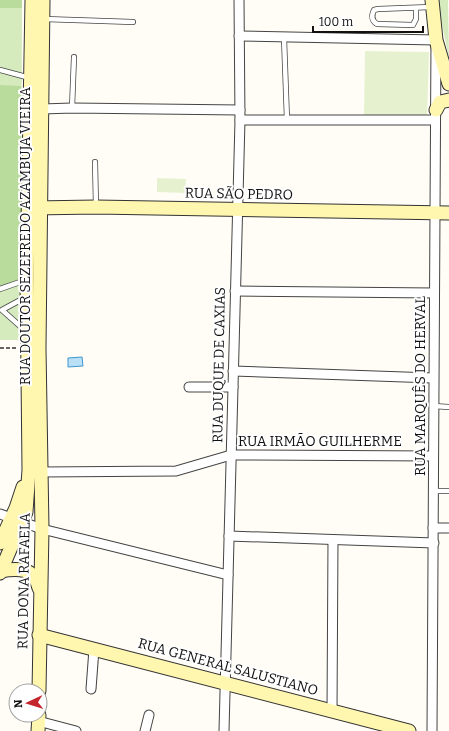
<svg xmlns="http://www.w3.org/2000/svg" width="449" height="731" font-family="Bitter,serif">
<rect width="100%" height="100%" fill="#fffdf5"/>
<!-- green -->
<g fill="#d5ebbd">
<polygon points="0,0 22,0 21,340 0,340"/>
<polygon points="437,0 448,0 449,58"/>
</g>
<!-- forest -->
<g fill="#b9dc9c">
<rect x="0" y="0" width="22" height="8"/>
<polygon points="0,85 21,86 21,285 0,286"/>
</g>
<!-- pitch -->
<g fill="#e6f2cf">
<polygon points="365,51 429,52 427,117 364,117"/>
<polygon points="157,178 186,179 185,193 157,192"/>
</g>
<!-- water -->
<polygon fill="#b9e0f7" stroke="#3f96cf" points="82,357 83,366 68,367 68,358"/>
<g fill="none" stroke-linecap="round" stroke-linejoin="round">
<defs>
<g id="lane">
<path d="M416 8V19L413 25 377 24C372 21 371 16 374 10L378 9 431 7"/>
<polyline points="44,19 133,22"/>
<polyline points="284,38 287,120"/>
<polyline points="0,70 30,78"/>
<polyline points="72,108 74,57"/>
<polyline points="95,162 96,206"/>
<polyline points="0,289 26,280"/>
<polyline points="24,331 20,326 2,310 26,297"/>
<polyline points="433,406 449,407"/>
<polyline points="433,491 449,491"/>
</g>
<g id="street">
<polyline points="239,36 436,40 432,731"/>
<polyline points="42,109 72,108 240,110"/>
<polyline points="240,120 435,120"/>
<polyline points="235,291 434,293"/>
<polyline points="233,371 433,378"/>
<polyline points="189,387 233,387"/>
<polyline points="41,472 176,471 231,455 433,456"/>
<polyline points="0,514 42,529 228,575"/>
<polyline points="433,528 449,528"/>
<polyline points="229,536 434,543"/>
<polyline points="91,689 94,649"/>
<polyline points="332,711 333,540"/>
<polyline points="38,721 76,731"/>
<polyline points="145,731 149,715"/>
<polyline points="224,731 240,120 239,0"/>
</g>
<g id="secondary">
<polyline points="432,0 436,40 449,84"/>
<polyline points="436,110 440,102 449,100"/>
<polyline points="33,208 96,207 449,213"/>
<polyline points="0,543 16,508 23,487"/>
<path d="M0 571C18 568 34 567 39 588"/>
<polyline points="0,573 26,512 29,470 27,280 32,0"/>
<polyline points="39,635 409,731"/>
<polyline points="39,691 42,529 39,348 43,0"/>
<polyline points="38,731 39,715"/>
</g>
</defs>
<!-- lane casing -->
<use href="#lane" stroke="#444" stroke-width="6"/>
<!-- street casing -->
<use href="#street" stroke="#444" stroke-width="11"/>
<!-- secondary casing -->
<use href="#secondary" stroke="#333" stroke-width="15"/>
<!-- path -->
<polyline stroke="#333" stroke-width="1.5" stroke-dasharray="4 2" stroke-linecap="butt" points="0,348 18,348"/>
<!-- lane -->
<use href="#lane" stroke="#fff" stroke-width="4.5"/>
<!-- street -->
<use href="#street" stroke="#fff" stroke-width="9"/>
<!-- secondary -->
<use href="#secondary" stroke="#fff6b0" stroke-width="13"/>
</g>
<g text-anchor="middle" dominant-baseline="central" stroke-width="4" stroke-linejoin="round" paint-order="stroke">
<!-- street labels -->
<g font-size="14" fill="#111" stroke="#fff">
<text transform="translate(239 194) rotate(1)">RUA SÃO PEDRO</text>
<text transform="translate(25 236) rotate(-90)">RUA DOUTOR SEZEFREDO AZAMBUJA VIEIRA</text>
<text transform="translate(219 365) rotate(-89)">RUA DUQUE DE CAXIAS</text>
<text transform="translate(420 386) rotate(-90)">RUA MARQUÊS DO HERVAL</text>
<text x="320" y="441">RUA IRMÃO GUILHERME</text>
<text transform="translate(24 581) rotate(-89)">RUA DONA RAFAELA</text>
<text transform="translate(228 667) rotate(15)">RUA GENERAL SALUSTIANO</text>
</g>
</g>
<!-- north arrow -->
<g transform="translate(28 703) rotate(266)"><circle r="19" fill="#ffffff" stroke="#a0a0a0"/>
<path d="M0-3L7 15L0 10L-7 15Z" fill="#c4262e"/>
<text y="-6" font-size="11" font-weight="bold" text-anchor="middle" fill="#111111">N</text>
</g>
<!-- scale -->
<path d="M313 26v6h110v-6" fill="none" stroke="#111111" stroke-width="2"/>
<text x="319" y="26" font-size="12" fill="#111111" stroke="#ffffff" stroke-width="3" paint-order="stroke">100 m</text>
</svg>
